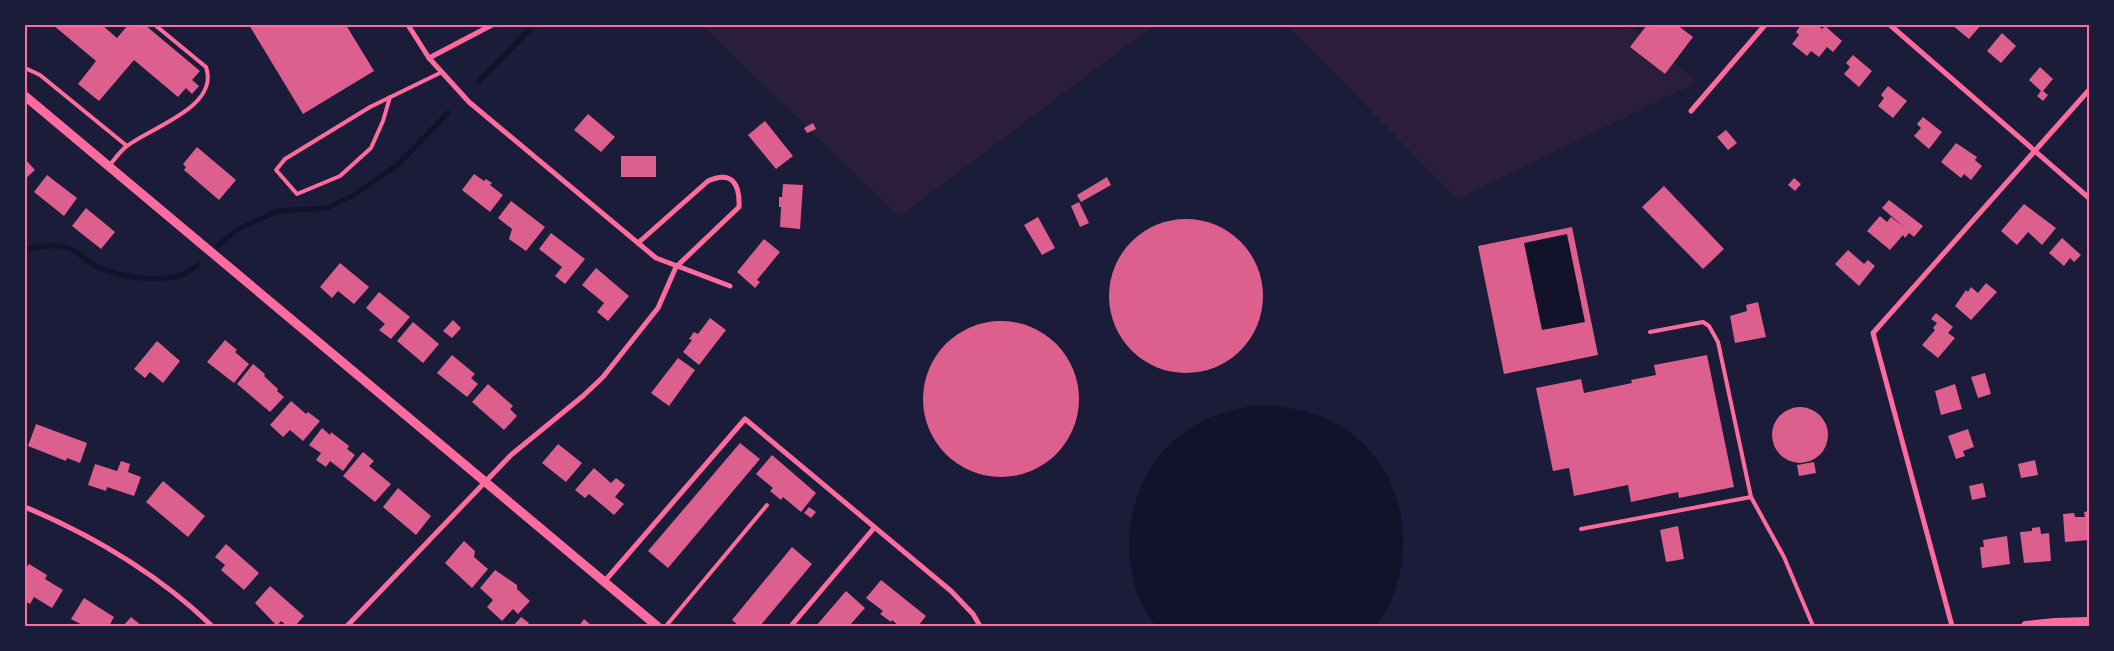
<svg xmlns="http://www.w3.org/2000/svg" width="2114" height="651" font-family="'Asap Condensed',sans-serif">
<rect width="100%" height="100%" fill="#1b1b3a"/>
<!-- green -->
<g fill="#2a1e3b">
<polygon points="702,25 1154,25 899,217"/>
<polygon points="1287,25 1627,25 1698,82 1457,199"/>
</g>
<!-- water -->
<g fill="#12122b">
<polygon points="1567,234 1585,322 1542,330 1524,243"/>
<path d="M1257 405C1283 406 1307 409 1331 421 1407 458 1425 561 1376 626H1156C1110 567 1125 474 1186 431 1207 416 1231 410 1257 405Z"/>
</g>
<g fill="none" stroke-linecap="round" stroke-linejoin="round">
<!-- stream -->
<g stroke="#12122b" stroke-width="5">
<polyline points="594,25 599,25"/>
<polyline points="479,81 534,25"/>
<polyline points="218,246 236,230 278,211 327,208 354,195 397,165 448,113"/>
<path d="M25 249C40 247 56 243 71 249 78 252 84 259 90 263 115 277 152 283 181 275 187 273 193 269 198 265"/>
</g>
</g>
<!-- building -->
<g fill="#dd5f8e" fill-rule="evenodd">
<polygon points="53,25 102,25 117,38 128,25 145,25 200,71 192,80 199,86 192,94 186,88 178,97 134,60 99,101 78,84 96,61"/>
<polygon points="249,25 346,25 374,71 303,114"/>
<polygon points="1647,25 1677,25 1693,37 1665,74 1630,47"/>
<polygon points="1801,25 1817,25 1822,29 1825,26 1842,41 1833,52 1827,47 1819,57 1811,51 1807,56 1792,44 1799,35 1796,32"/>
<polygon points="1952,25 1981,25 1969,39"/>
<polygon points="2002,33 2016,46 2001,63 1987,51"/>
<polygon points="1853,55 1872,71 1859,87 1844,74 1850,67 1846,63"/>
<polygon points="2040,67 2053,79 2043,91 2048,95 2043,101 2037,96 2041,91 2029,80"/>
<polygon points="1888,86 1907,101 1893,118 1878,106 1884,98 1881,95"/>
<polygon points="588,114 615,137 601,152 574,130"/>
<polygon points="1923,117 1942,132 1929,149 1914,136 1921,128 1917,124"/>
<polygon points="765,121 793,156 776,169 748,135"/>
<polygon points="813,123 816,129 807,133 804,128"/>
<polygon points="1726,130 1737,143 1728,150 1717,137"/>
<polygon points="1956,143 1977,157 1975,160 1982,166 1971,180 1964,174 1961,178 1941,162"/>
<polygon points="197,147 236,180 219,200 184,170 186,167 183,164"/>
<rect x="621" y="156" width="35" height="21"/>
<polygon points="25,159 35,170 25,179"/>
<polygon points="474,174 484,181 486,179 492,183 490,185 503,195 490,212 462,190"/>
<polygon points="47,175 77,198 64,216 34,192"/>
<polygon points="1107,177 1111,185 1081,202 1077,195"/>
<polygon points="1794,178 1801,184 1795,191 1788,185"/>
<polygon points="783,184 803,185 800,229 780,227 781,207 779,207 779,197 782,197"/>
<polygon points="1664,186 1724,249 1703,269 1642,207"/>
<polygon points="1889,200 1923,226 1914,237 1909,233 1905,238 1903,235 1890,250 1867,231 1880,216 1887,222 1891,217 1904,227 1882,208"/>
<polygon points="511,201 545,227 526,251 509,239 512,229 498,218"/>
<polygon points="1079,202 1089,223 1080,227 1071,206"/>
<polygon points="2024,204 2056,228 2042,245 2028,232 2017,245 2001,231"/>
<polygon points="86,208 115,232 101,249 72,226"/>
<polygon points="1038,217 1055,248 1042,255 1024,225"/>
<circle cx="1186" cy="296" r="77"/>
<path d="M1572 227 1598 355 1504 374 1478 246ZM1567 234 1585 322 1542 330 1524 243Z"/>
<polygon points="551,233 585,259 565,284 555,276 562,267 539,249"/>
<polygon points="2062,238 2081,255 2074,262 2070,258 2064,266 2049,253"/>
<polygon points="764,239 780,252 757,280 760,282 755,288 737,272"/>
<polygon points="1848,250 1864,264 1868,260 1875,266 1859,286 1835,264"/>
<polygon points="340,263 369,287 354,304 338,291 332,298 320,287"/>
<polygon points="596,268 629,296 608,321 597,312 604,303 582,285"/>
<polygon points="1986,283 1997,292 1971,320 1955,306 1966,290 1968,292 1971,287 1978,293"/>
<polygon points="379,292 410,317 391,339 379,330 385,324 366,308"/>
<polygon points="1758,302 1766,337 1735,343 1730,316 1747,311 1746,305"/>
<polygon points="1936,313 1953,327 1948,333 1955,338 1938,358 1922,345 1935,330 1933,328 1937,323 1931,319"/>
<polygon points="710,318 726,330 699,365 683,352 692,340 689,339 694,332 698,334"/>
<polygon points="453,320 461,328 452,338 443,331"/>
<circle cx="1001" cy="399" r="78"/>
<polygon points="413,322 439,344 423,363 397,341"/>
<polygon points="225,340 237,350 235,352 249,364 234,383 207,362"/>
<polygon points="157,341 180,361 163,383 150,372 145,378 134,369"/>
<polygon points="452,355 475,374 471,378 478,384 467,397 437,373"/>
<polygon points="1707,355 1734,487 1679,498 1678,492 1631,502 1628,485 1574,496 1569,468 1553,471 1536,388 1581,379 1584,393 1632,383 1631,380 1656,375 1654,365"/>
<polygon points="678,358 695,370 669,406 651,393"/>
<polygon points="253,364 265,374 264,376 278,389 277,391 284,397 270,412 237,384"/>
<polygon points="1985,373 1991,394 1978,398 1971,377"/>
<polygon points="488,384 513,406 510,409 517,416 504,430 472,402"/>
<polygon points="1955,384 1962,409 1941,415 1935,391"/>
<polygon points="291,401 306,414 308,412 320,421 303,441 290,430 283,437 270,425"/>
<circle cx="1800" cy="435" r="28"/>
<polygon points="36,424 87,443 80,463 67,458 66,461 28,446"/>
<polygon points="322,428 330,435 331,432 349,446 347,449 355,455 343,471 330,461 326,467 316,460 321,453 309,445"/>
<polygon points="1968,429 1974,447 1963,451 1965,456 1956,459 1948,436"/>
<polygon points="740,443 760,459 668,568 648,551"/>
<polygon points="558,444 582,463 566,482 542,463"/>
<polygon points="363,452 374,461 369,466 391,484 375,502 343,476"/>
<polygon points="772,455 816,493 801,512 783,497 781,500 770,491 773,488 756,474"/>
<polygon points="2035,460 2038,475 2021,478 2018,464"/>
<polygon points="121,461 130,464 128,472 141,477 134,496 107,487 106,491 88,485 95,464 117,471"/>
<polygon points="1814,462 1816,473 1799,476 1797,465"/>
<polygon points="594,468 611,483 616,478 625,485 615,497 624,504 614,515 589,494 585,498 575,490"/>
<polygon points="163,481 205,516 188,537 146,502"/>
<polygon points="1983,483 1986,497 1972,500 1969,486"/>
<polygon points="398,488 431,516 416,535 383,507"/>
<polygon points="809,507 816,512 811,518 804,513"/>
<polygon points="2089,511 2089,540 2065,542 2063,514 2074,513 2075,517 2085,517 2084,512"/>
<polygon points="1678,526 1684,559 1666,562 1660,530"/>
<polygon points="2040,527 2041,534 2049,533 2051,561 2024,563 2020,532 2032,531 2032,528"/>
<polygon points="2007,536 2010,564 1982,568 1980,547 1984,547 1983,540"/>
<polygon points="464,541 475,551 474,557 488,569 472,588 445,563"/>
<polygon points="226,544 259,573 244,590 221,570 225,565 215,557"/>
<polygon points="792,547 812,564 760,626 739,626 732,620"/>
<polygon points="29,564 47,575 45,579 63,590 52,608 34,597 30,604 25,601 25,567 26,568"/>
<polygon points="495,570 517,585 517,589 530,601 518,614 513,609 502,621 487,607 493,600 480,588"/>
<polygon points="881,580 926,616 918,626 899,626 892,620 891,622 880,614 883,611 866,598"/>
<polygon points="270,586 304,616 295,626 287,626 281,621 277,626 255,603"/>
<polygon points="846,591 865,608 849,626 816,626"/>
<polygon points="84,598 114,617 109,626 84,626 71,619"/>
<polygon points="131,617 142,626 123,626"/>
<polygon points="521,617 529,623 526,626 513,626"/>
<polygon points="584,619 592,626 579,626"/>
</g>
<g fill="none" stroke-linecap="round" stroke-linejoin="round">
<!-- service -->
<g stroke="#ff6b9d" stroke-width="4">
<polyline points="25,68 40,75 127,146"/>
<polyline points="390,97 383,121 371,148 340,176 297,194 276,170 285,159 370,107 442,72"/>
<path d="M109 166C115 159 120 151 127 146 151 127 220 107 206 67L155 25"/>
<polyline points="1650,332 1703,322 1709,326 1718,342 1751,497 1784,557 1813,626"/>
<polyline points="1581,529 1751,497"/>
<polyline points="666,626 767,505"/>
</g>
<!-- minor -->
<g stroke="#ff6b9d" stroke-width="5">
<polyline points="408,25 429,58 469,102 656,258 730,286"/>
<polyline points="1890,25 2089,198"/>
<polyline points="429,58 492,25"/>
<polyline points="1691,111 1765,25"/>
<path d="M25 507C94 536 158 574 212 626"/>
<polyline points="604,582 745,419 951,591 973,614 980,626"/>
<path d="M347 626 511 455 583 396 603 377 658 308 676 267 739 207C740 184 732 170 708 181L638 243"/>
<polyline points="791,626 874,528"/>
<polyline points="1952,626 1873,333 2089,90"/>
</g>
<!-- tertiary -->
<polyline stroke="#ff6b9d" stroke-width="9" points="25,96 657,626"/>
<!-- secondary -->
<polyline stroke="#ff6b9d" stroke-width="10" points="2026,626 2055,623 2089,622"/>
</g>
<!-- border -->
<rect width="2114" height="651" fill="none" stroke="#1b1b3a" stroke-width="52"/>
<rect x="26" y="26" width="2062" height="599" fill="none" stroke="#ff6b9d" stroke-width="2"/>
</svg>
